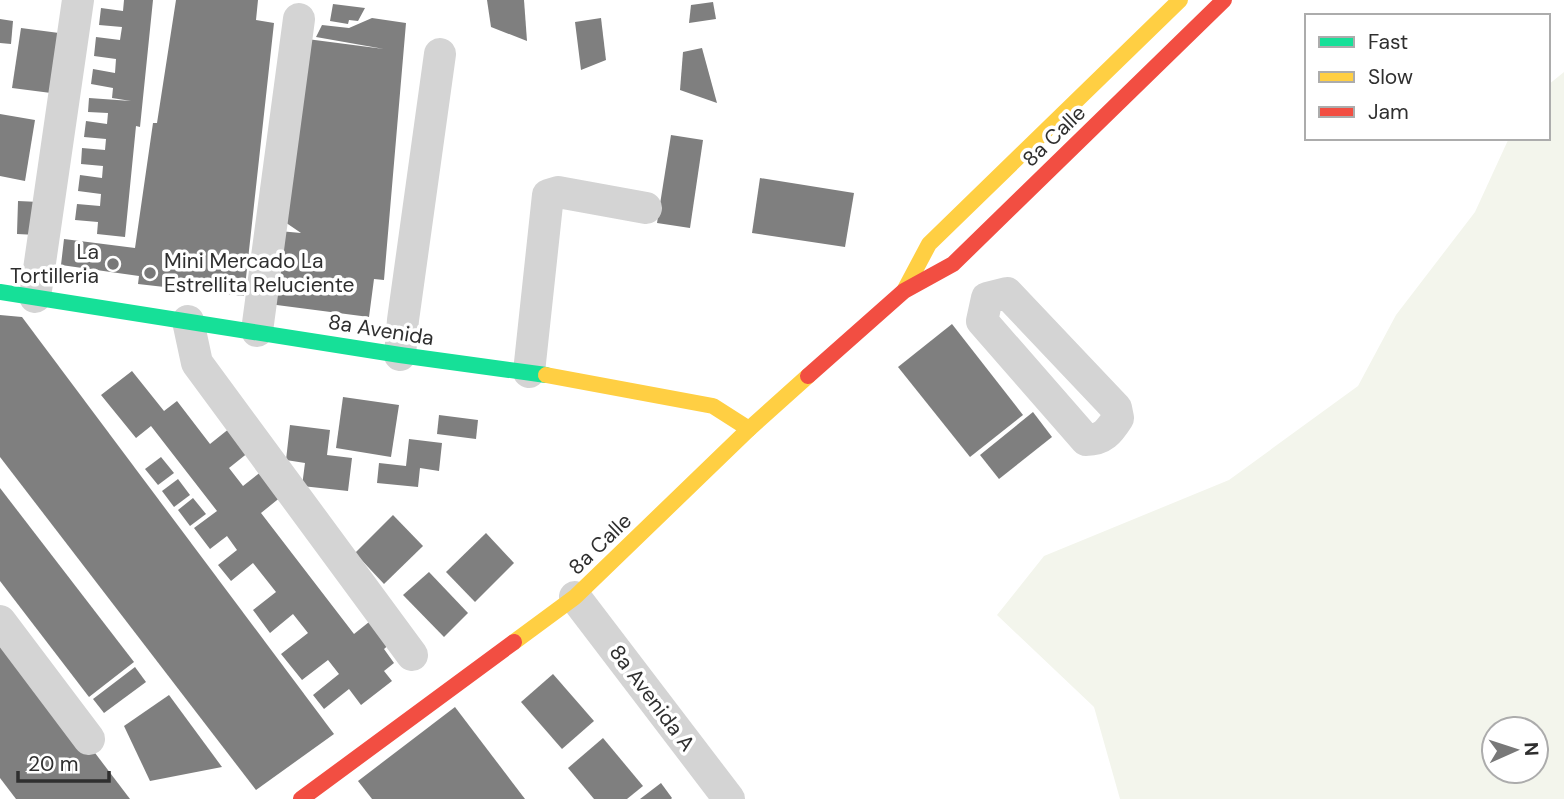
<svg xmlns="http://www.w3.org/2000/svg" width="1564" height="799" font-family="'DM Sans',sans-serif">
<rect width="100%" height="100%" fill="#fff"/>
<!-- green -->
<path fill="#f3f5ec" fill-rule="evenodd" d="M1564 72V799H1120L1094 707 997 615 1044 556 1229 480 1358 386 1396 315 1475 212 1509 138H1548V85ZM1494 729H1536V771H1494Z"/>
<!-- building -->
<g fill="#7f7f7f">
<polygon points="124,0 153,0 140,127 136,126 125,237 97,234 98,222 75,220 77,204 100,206 101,194 78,191 80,175 102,178 103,166 81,164 82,148 105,150 106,139 84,137 86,121 107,124 108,113 88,112 89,98 131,101 112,98 113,88 91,84 93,69 115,73 116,59 94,56 96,37 120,40 122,27 99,25 101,8 123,11"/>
<polygon points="176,0 258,0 256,20 274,23 244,296 138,284 139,276 61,265 64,239 135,248 153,123 157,123"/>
<polygon points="487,0 524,0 527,41 491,27"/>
<polygon points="713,2 716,19 689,23 691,5"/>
<polygon points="333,4 365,8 358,21 349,20 348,24 330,21"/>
<polygon points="372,18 406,23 384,280 374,279 369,317 269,304 279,231 301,233 282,220 307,39 384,49 316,37 322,25 349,28"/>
<polygon points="601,18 606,60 581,70 575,22"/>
<polygon points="0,19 13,21 11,44 0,43"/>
<polygon points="21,28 59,33 51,93 12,88"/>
<polygon points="702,48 717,103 680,90 683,52"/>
<polygon points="0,114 35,120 25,181 0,176"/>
<polygon points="671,135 703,140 690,228 657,223"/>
<polygon points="760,178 854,193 845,247 752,233"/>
<polygon points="18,201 39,202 37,235 17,234"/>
<polygon points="0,315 22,317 334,734 256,790 0,457"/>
<polygon points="952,324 1023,415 970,457 898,367"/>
<polygon points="132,371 164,411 177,401 210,444 230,428 249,452 229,468 243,486 262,471 282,496 261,513 354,634 374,618 392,642 384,649 394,663 384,671 392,681 361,705 349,689 324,709 313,695 339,674 328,660 302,680 281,654 308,633 293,614 270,633 253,610 276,592 253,563 231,581 218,565 237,550 227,536 210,549 194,528 217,511 151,426 136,438 101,395"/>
<polygon points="343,397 399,405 391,457 336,448"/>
<polygon points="1033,412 1052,437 999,479 980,455"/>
<polygon points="439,415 478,420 476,439 437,434"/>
<polygon points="290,425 330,430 327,455 352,458 348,491 302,486 305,463 286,460"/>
<polygon points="409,439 442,443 439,471 420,468 418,487 377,483 379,463 406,466"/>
<polygon points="161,457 174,473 158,485 145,469"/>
<polygon points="178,479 190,495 174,507 162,491"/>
<polygon points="0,488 134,662 89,697 0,581"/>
<polygon points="193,498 206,514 190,526 178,510"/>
<polygon points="393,515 423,546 384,584 355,553"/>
<polygon points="486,533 514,563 475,602 446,572"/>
<polygon points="429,572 468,613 444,637 403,595"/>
<polygon points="0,628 130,799 16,799 0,778"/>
<polygon points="135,667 146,682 104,713 93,699"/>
<polygon points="553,674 594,721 562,749 521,702"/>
<polygon points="169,695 222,767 150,781 124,726"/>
<polygon points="455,707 525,799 372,799 358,781"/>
<polygon points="603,738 643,786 627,799 594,799 568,768"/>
<polygon points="661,783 672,798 671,799 640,799"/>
</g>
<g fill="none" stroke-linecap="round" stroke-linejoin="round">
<!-- street -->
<g stroke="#d4d4d4" stroke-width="32">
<path d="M1007 293 1116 408 1118 418C1109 432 1103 440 1086 440L982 321 987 298Z"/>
<polyline points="35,297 78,0"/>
<polyline points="188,321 197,363 412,655"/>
<polyline points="257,331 299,19"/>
<polyline points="400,355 403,320 440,54"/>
<polyline points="529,372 548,195 558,192 646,208"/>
<polyline points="575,597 729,799"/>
<polyline points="0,621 89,739"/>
</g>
<!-- fast -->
<polyline stroke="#16e098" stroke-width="16" points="0,292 400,355 546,375"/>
<!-- slow -->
<g stroke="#ffcf43" stroke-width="16">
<polyline points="904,291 929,244 1180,0"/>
<polyline points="546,375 713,406 749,429"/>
<polyline points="514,642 575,597 749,429 808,376"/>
</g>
<!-- jam -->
<g stroke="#f24e42" stroke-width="16">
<polyline points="808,376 904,291 953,264 1224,0"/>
<polyline points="301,799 514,642"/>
</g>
</g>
<!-- markers -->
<g fill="#787878" stroke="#fff" stroke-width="2.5">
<circle cx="113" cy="264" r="7"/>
<circle cx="150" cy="273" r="7"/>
</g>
<g text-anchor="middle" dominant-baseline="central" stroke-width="7" stroke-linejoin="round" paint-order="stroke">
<!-- street labels -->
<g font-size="21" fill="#2f2f2f" stroke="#fff">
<text transform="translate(1054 136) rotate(-44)">8a Calle</text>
<text transform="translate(381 330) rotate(9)">8a Avenida</text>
<text transform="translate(600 544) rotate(-44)">8a Calle</text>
<text transform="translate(652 698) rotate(53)">8a Avenida A</text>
</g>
<!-- poi labels -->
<g font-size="21" fill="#2f2f2f" stroke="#fff" text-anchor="end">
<text x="99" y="252">La<tspan x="99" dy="24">Tortilleria</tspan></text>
<text x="164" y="261" text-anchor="start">Mini Mercado La<tspan x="164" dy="24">Estrellita Reluciente</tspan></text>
</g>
</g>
<!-- legend -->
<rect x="1305" y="14" width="245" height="126" fill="#ffffff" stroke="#acacac" stroke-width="2"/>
<rect x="1319" y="37" width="35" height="10" fill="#16e098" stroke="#acacac" stroke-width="2"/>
<text x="1368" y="49" font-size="21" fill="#2f2f2f">Fast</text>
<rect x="1319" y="72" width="35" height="10" fill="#ffcf43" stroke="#acacac" stroke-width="2"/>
<text x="1368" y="84" font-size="21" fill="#2f2f2f">Slow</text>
<rect x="1319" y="107" width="35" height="10" fill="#f24e42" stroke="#acacac" stroke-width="2"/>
<text x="1368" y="119" font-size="21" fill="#2f2f2f">Jam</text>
<!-- north arrow -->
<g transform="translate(1515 750) rotate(87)"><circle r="33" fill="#ffffff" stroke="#acacac" stroke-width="2"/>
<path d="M0-5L12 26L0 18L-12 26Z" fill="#787878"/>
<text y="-10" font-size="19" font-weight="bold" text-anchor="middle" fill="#2f2f2f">N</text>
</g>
<!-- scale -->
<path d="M18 771v10h91v-10" fill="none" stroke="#2f2f2f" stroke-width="3.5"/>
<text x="28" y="771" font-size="21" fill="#2f2f2f" stroke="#ffffff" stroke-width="5" paint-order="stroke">20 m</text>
</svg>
